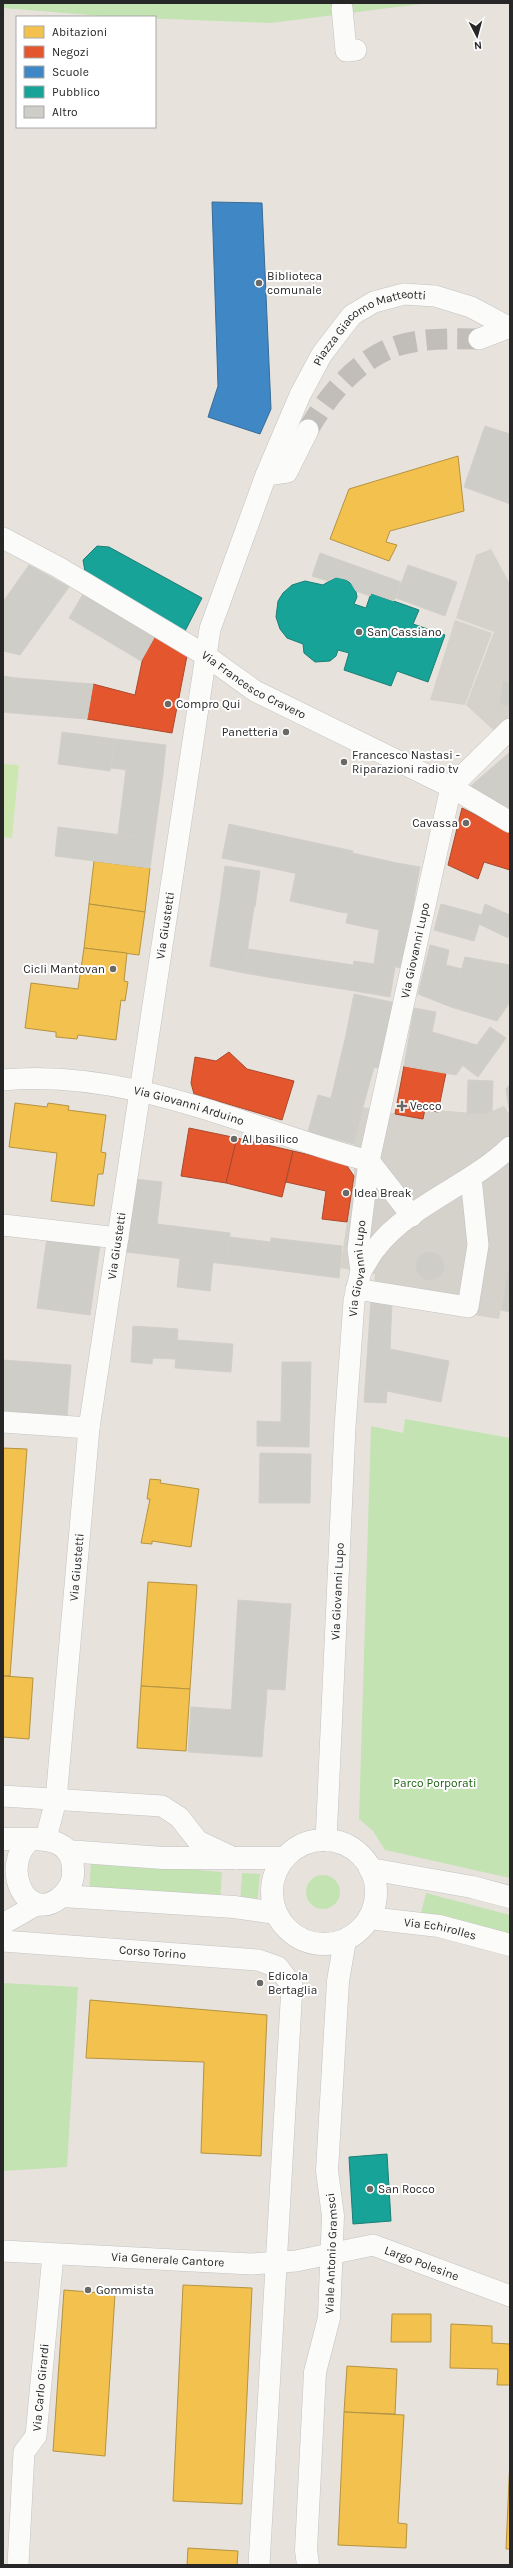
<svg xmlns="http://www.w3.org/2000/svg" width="513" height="2568" font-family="Karla,sans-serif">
<rect width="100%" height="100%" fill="#e7e3dc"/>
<!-- green -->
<g fill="#c3e3b3">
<polygon points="3,3 429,3 271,23 115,17 3,8"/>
<polygon points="405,1419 510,1438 510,1878 385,1850 373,1831 359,1819 371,1426 403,1433"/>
<polygon points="91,1861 222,1872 220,1902 89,1893"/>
<polygon points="242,1873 260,1874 257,1905 240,1903"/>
<circle cx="323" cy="1892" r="17"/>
<polygon points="426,1893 510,1915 510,1936 420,1917"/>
<polygon points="3,1983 78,1987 67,2167 3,2171"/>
</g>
<!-- pitch -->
<polygon fill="#cee7b1" points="3,764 19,765 12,838 3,837"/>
<!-- plaza -->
<g fill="#d5d1cb">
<polygon points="491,549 510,584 510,729 501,737 466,705 494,632 456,618 476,555"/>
<polygon points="455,620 492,633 465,705 430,700"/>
<polygon points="504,1106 510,1115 510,1261 499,1319 392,1301 373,1292 375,1274 340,1268 354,1176 354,1144 363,1107 423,1119 425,1109 484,1114"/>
</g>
<!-- homes -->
<g fill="#f2c14e" stroke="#b59342">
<polygon points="458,456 464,511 390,531 386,542 397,545 389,561 330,539 349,489"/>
<polygon points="94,861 150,868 145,912 89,904"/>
<polygon points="89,904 145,912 139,955 84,948"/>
<polygon points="84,948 127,953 124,981 128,982 125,1001 121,1000 116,1040 78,1035 77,1039 56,1037 56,1032 25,1028 31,983 78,989"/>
<polygon points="15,1103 47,1107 48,1103 69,1106 68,1110 106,1115 101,1152 106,1153 103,1174 98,1174 94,1206 51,1201 57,1153 9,1147"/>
<polygon points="3,1448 27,1449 10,1676 3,1676"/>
<polygon points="150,1479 161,1480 160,1483 199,1489 191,1547 152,1541 152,1544 141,1543 150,1499 147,1499"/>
<polygon points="148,1582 197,1585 190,1689 141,1686"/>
<polygon points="3,1676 33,1678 29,1739 3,1737"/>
<polygon points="141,1686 190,1689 186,1751 137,1748"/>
<polygon points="90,2000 267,2015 261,2156 201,2153 204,2062 86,2058"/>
<polygon points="183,2285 252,2288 242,2504 173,2501"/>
<polygon points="64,2290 115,2294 105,2456 53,2451"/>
<polygon points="392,2314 431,2314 431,2342 391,2342"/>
<polygon points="451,2324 492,2326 492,2343 510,2344 510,2385 497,2385 498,2369 450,2368"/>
<polygon points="347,2366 397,2369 395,2414 344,2412"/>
<polygon points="344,2412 404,2415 398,2523 407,2524 406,2548 338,2545"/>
<polygon points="510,2458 510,2549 506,2549"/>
<polygon points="188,2548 238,2551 237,2565 187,2565"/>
</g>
<!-- shops -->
<g fill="#e4572e" stroke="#ab492c">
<polygon points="155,636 187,656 172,733 87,719 93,684 135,695 143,657"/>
<polygon points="462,808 510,832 510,870 484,862 478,879 448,865"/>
<polygon points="229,1052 247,1069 294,1081 282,1120 194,1094 191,1083 195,1057 216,1061"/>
<polygon points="404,1066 446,1073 438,1112 425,1109 423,1119 395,1114"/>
<polygon points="189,1128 237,1138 226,1183 181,1176"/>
<polygon points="237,1138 293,1151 282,1197 226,1183"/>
<polygon points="293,1151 345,1163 354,1176 347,1222 322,1219 326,1191 286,1182"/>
</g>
<!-- schools -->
<polygon fill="#3f88c5" stroke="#386b96" points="212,202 262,203 271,409 260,434 208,417 218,386"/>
<!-- public -->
<g fill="#17a398" stroke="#1c7e76">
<polygon points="97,546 109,547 202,598 183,635 86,577 83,560"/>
<polygon points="336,577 345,579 355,587 357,597 354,604 366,608 371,593 419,610 413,624 445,635 428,682 397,671 391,686 344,670 349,653 338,650 336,656 330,661 315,662 304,653 303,644 287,638 280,629 276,617 278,601 283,593 292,585 305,581 323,585"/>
<polygon points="387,2154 391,2221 353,2224 349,2157"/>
</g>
<!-- building -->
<g fill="#cfcdc8" stroke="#d2cfc8">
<polygon points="485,426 510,434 510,504 464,487"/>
<polygon points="320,553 401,582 394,601 371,593 370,596 356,591 350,581 345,579 336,577 328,581 312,576"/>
<polygon points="29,565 69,587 20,655 3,651 3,602"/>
<polygon points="408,565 457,582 445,616 396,598"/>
<polygon points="83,594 155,636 141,661 69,618"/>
<polygon points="3,676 16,678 12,713 3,712"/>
<polygon points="16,678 93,684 87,719 12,713"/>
<polygon points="503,681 510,683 510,706 500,704"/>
<polygon points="62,732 115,739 110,771 58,764"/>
<polygon points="115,739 166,745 163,774 111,768"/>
<polygon points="510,752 510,815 466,790"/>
<polygon points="126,770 163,774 154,839 118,834"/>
<polygon points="229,824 353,851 346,884 222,858"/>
<polygon points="58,827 154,839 150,868 55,856"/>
<polygon points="352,853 397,863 392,889 347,879"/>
<polygon points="397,863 420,867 415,894 392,889"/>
<polygon points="225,866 260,871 255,907 220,902"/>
<polygon points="296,873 346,884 340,912 290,901"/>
<polygon points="347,879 415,894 404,968 374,964 379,930 346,923 348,913 340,912"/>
<polygon points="220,902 254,907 244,973 210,966"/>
<polygon points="441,904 482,915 474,941 434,930"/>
<polygon points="485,904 510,915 508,938 479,924"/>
<polygon points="430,945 449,950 446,965 462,969 451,1007 418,994"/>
<polygon points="248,949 307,958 303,983 244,973"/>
<polygon points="465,957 510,965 510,1002 497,1021 451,1007"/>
<polygon points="307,958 353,965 349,990 303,983"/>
<polygon points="354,961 395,967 390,997 349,990"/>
<polygon points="354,994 396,1003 386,1047 345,1039"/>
<polygon points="414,1008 436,1012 432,1032 477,1045 456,1075 404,1066"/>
<polygon points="490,1027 506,1038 478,1077 462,1065"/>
<polygon points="345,1039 386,1047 382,1069 340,1060"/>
<polygon points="340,1060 374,1067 363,1107 331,1098"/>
<polygon points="468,1080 493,1081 492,1111 484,1114 467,1113"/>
<polygon points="510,1084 510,1108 509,1109 506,1089"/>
<polygon points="318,1095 363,1107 354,1144 308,1132"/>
<polygon points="135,1179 162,1182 157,1224 230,1233 226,1264 126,1252"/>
<polygon points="47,1237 100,1245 90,1315 37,1308"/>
<polygon points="230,1237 271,1242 268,1269 226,1264"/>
<polygon points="271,1238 342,1246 339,1278 268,1269"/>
<circle cx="430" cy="1266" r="14"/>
<polygon points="180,1258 213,1262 210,1291 177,1287"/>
<polygon points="510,1261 510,1312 501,1310"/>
<polygon points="371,1299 392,1301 390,1349 449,1361 441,1402 387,1391 386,1403 364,1402"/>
<polygon points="133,1326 178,1329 176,1359 153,1358 152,1364 131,1362"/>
<polygon points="177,1340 233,1344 231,1372 175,1368"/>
<polygon points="3,1360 71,1365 67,1416 3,1411"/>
<polygon points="282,1362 311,1362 309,1447 257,1446 257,1421 281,1422"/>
<polygon points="260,1453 311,1454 310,1503 259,1503"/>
<polygon points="238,1600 291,1604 285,1690 267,1689 265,1720 231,1717"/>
<polygon points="191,1707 265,1712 262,1757 188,1752"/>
</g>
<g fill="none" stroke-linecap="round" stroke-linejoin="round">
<!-- street-tunnel -->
<path stroke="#c1bdb8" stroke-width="21" stroke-dasharray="21 10" stroke-linecap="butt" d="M308 430C327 397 354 363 391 348 418 337 451 339 479 339"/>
<defs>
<g id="street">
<polyline points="342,8 346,51 356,50"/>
<polyline points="479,339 510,327"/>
<polyline points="266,475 287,472 308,430"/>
<path id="s1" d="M3 538 58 567 205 655 255 691 451 787 510 822"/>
<path id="s2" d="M3 1080C131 1068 248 1129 369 1161"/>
<polyline points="369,1161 412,1216"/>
<polyline points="3,1225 118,1238"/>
<path d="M361 1271C366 1264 370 1255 376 1248 409 1205 471 1185 510 1147"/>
<polyline points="356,1289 468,1307 478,1245 471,1178"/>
<polyline points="3,1422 89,1428"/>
<polyline points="3,1796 162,1806 179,1817 198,1841 236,1859"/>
<path id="s3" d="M46 1838 56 1800 89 1428 210 629 266 475 300 395 322 354 352 315 374 302 404 294 435 296 471 307 510 328"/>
<path id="s4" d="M326 1841 345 1427 354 1301 361 1271 358 1249 369 1161 451 787 510 729"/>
<polyline points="3,1924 38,1904"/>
<path id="s5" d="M3 1941 258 1960 278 1967 292 1986 259 2565"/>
<path id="s6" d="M3 2251 251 2264 296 2261 373 2245 510 2296"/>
<path id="s7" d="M18 2565 24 2452 36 2436 53 2255"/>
</g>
<g id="secondary">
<path d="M3 1839C28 1840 73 1831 73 1870 74 1880 69 1890 61 1897 25 1926 0 1865 30 1840"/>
<circle cx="324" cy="1892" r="52"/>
<polyline points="67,1851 163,1858 284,1858"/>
<polyline points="370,1869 472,1887 510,1897"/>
<polyline points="62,1896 234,1907 276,1913"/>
<path id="s8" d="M369 1918 439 1926 510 1945"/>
<path id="s9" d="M308 2565 306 2550 315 2372 329 2318 333 2216 327 2171 338 1981 345 1940"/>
</g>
</defs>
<!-- street casing -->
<use href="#street" stroke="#c4c2c2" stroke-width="22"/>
<!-- secondary casing -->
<use href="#secondary" stroke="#c4c2c2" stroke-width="23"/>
<!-- street -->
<use href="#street" stroke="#fbfbfa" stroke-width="21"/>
<!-- secondary -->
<use href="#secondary" stroke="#fbfbfa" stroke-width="22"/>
</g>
<!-- markers -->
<g fill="#6a6966" stroke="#fff" stroke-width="1.5">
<circle cx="259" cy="283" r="4"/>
<circle cx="359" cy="632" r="4"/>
<circle cx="168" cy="704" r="4"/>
<circle cx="286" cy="732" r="4"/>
<circle cx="344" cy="762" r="4"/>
<circle cx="466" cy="823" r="4"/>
<circle cx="113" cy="969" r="4"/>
<path d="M400 1100h4v4h4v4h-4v4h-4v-4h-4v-4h4z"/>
<circle cx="234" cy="1139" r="4"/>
<circle cx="346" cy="1193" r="4"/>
<circle cx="260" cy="1983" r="4"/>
<circle cx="370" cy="2189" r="4"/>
<circle cx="88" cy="2290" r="4"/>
</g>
<g text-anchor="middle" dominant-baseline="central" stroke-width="4" stroke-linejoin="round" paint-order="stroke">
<!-- poi labels -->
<g font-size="12" fill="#272727" stroke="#fff" text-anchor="start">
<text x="267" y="276">Biblioteca<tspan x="267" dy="14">comunale</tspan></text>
<text x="367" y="632">San Cassiano</text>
<text x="176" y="704">Compro Qui</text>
<text x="278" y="732" text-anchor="end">Panetteria</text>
<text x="352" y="755">Francesco Nastasi -<tspan x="352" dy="14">Riparazioni radio tv</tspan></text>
<text x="458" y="823" text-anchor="end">Cavassa</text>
<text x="105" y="969" text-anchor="end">Cicli Mantovan</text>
<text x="410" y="1106">Vecco</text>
<text x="242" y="1139">Al basilico</text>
<text x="354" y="1193">Idea Break</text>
<text x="268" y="1976">Edicola<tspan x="268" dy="14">Bertaglia</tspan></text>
<text x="378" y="2189">San Rocco</text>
<text x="96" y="2290">Gommista</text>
</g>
<!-- street labels -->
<g font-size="12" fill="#272727" stroke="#fff">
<text stroke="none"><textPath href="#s3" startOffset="1576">Piazza Giacomo Matteotti</textPath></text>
<text stroke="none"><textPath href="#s1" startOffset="291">Via Francesco Cravero</textPath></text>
<text stroke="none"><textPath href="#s3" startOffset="921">Via Giustetti</textPath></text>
<text stroke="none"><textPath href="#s4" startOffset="898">Via Giovanni Lupo</textPath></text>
<text stroke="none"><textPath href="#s2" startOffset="189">Via Giovanni Arduino</textPath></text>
<text stroke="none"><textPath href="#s3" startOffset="597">Via Giustetti</textPath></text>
<text stroke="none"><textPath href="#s4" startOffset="574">Via Giovanni Lupo</textPath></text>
<text stroke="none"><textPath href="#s3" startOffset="273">Via Giustetti</textPath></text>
<text stroke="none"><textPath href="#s4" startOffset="250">Via Giovanni Lupo</textPath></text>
<text stroke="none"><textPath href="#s8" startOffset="72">Via Echirolles</textPath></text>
<text stroke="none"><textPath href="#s5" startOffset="150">Corso Torino</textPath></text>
<text stroke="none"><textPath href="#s9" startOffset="314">Viale Antonio Gramsci</textPath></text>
<text stroke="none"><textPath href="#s6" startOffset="165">Via Generale Cantore</textPath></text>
<text stroke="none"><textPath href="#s6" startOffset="424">Largo Polesine</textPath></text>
<text stroke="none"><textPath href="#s7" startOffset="182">Via Carlo Girardi</textPath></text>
</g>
<!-- park labels -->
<g font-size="12" fill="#206517" stroke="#fff">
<text x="435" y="1783">Parco Porporati</text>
</g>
</g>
<!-- border -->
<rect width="513" height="2568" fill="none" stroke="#272727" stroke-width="8"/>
<!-- legend -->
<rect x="16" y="16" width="140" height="112" fill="#ffffff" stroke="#a9a9a9"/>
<rect x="24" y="26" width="20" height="12" fill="#f2c14e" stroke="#a9a9a9"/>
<text x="52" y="36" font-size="12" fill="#272727">Abitazioni</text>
<rect x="24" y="46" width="20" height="12" fill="#e4572e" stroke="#a9a9a9"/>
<text x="52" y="56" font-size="12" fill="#272727">Negozi</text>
<rect x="24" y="66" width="20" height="12" fill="#3f88c5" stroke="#a9a9a9"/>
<text x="52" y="76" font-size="12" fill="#272727">Scuole</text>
<rect x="24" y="86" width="20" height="12" fill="#17a398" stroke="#a9a9a9"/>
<text x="52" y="96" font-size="12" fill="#272727">Pubblico</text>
<rect x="24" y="106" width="20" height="12" fill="#cfcdc8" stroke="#a9a9a9"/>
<text x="52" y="116" font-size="12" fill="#272727">Altro</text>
<!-- north arrow -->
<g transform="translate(477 36) rotate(174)" stroke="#ffffff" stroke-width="3" paint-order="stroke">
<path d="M0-3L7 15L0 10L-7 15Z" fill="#272727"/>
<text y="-6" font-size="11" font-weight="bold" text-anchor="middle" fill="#272727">N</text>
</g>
</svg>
